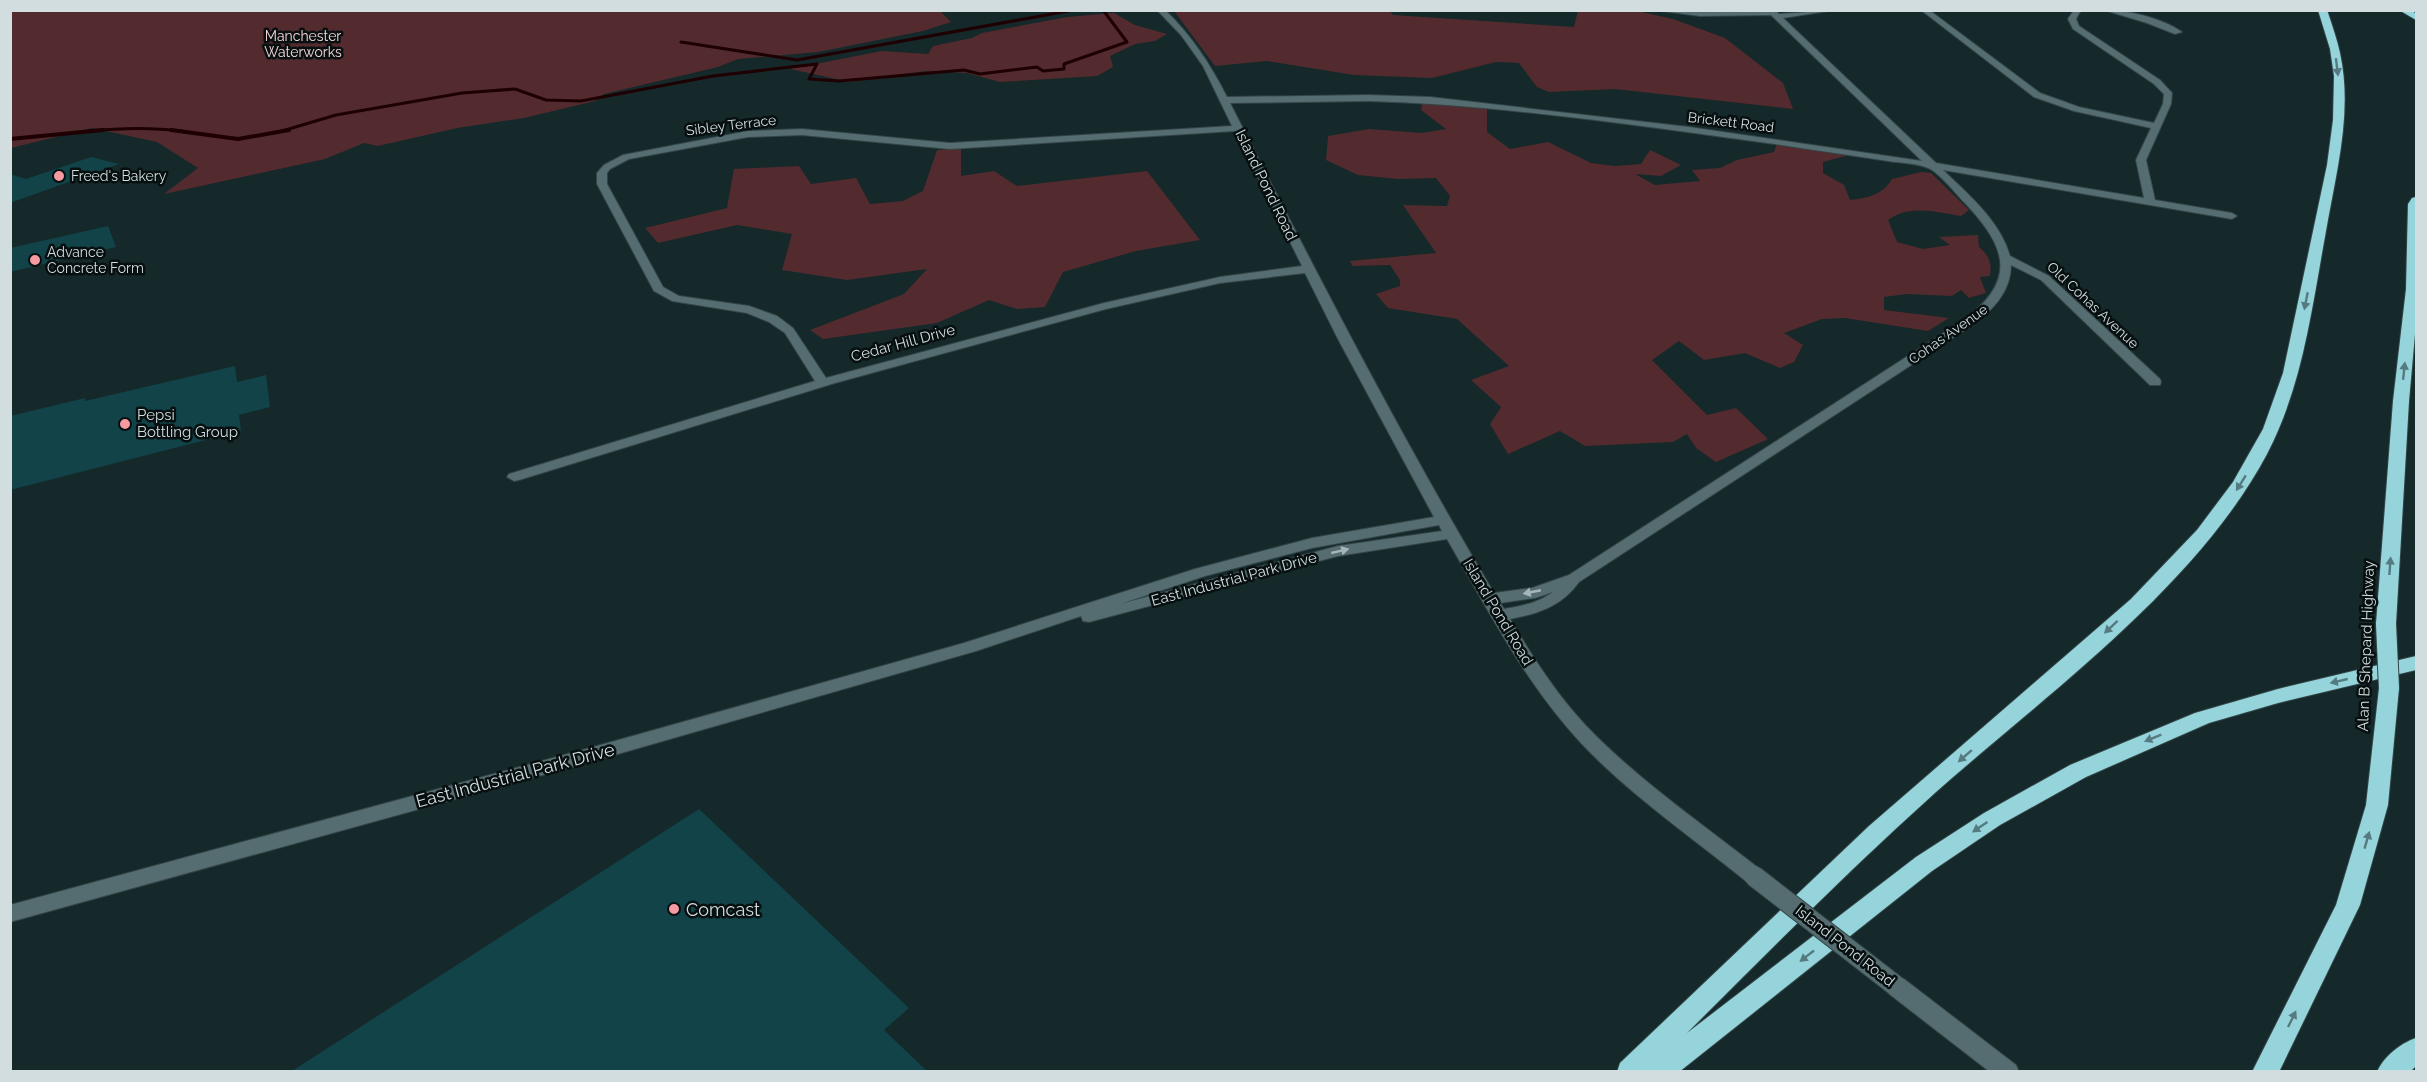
<svg xmlns="http://www.w3.org/2000/svg" width="2427" height="1082" font-family="Raleway,sans-serif">
<rect width="100%" height="100%" fill="#15282a"/>
<!-- green -->
<g fill="#532b2e">
<polygon points="1389,10 1393,15 1574,27 1578,11 1637,11 1673,19 1725,38 1783,83 1793,109 1615,89 1549,92 1537,87 1519,63 1496,62 1432,78 1354,75 1267,61 1215,66 1174,11"/>
<polygon points="940,11 951,22 923,31 818,52 738,59 718,67 604,94 595,101 524,118 457,128 378,146 364,143 325,159 164,194 198,168 157,142 92,128 11,148 11,11"/>
<polygon points="1114,13 1135,25 1167,34 1155,41 1135,44 1110,56 1113,67 1097,76 1000,82 967,73 925,71 850,82 790,69 882,51 928,54 933,46 972,38 982,33 1067,17"/>
<path d="M1423 100 1487 107V132L1510 149 1548 142 1591 163 1615 166 1641 164 1650 150 1681 165 1661 176 1635 174 1655 185 1700 181 1692 170 1720 168 1737 160 1774 152 1778 141 1851 152 1849 155 1823 162V173L1844 185 1850 200C1867 198 1883 195 1892 179L1921 172 1931 173 1969 210 1961 216C1936 212 1910 204 1888 220L1897 242 1923 249 1950 245 1939 237 1978 235 1979 247C1989 256 1992 262 1990 276L1980 277 1986 293 1969 298 1961 290 1952 296 1907 294 1884 297V310L1949 318 1928 331 1845 318 1822 319 1784 333 1803 345 1794 362 1780 368 1745 353 1704 360 1679 341 1652 360 1707 415 1736 408 1768 439 1716 462 1696 448 1687 434 1673 442 1585 446 1560 431 1508 454 1490 424 1501 407 1471 380 1509 366 1457 319 1388 308 1376 294 1400 286V280L1390 265 1352 266 1350 261 1436 253 1403 205 1447 206 1450 196 1436 178 1398 179 1358 175 1326 160 1328 136 1369 129 1422 133 1446 129 1421 110Z"/>
<polygon points="961,148 961,176 994,171 1017,186 1147,171 1200,240 1136,251 1063,272 1045,307 1017,309 989,300 937,323 823,339 810,330 904,294 927,269 847,280 782,270 792,234 737,225 658,243 645,228 727,208 734,169 799,166 811,184 856,178 870,204 903,201 923,191 937,150"/>
</g>
<g fill="none" stroke-linecap="round" stroke-linejoin="round">
<!-- stream-far1 -->
<g stroke="#1e0003" stroke-width="3">
<polyline points="681,42 797,60 1074,10"/>
<path d="M88 131C120 128 150 127 182 131"/>
<polyline points="282,131 336,115 462,93 515,89 546,100 581,101 713,76 817,64 809,79 839,81 964,70 980,74 1037,67 1043,71 1064,69 1064,64 1127,42 1103,10"/>
</g>
<!-- stream -->
<g stroke="#1e0003" stroke-width="4">
<polyline points="171,130 238,139 289,130"/>
<polyline points="10,139 103,130"/>
</g>
</g>
<!-- building -->
<g fill="#114348">
<polygon points="91,157 119,164 10,203 10,174 26,179"/>
<polygon points="108,226 116,247 10,272 10,248"/>
<polygon points="235,366 237,382 266,375 270,407 239,415 241,431 10,490 10,416 85,398 85,401"/>
<polygon points="699,809 909,1008 884,1030 927,1071 292,1071"/>
</g>
<g fill="none" stroke-linecap="round" stroke-linejoin="round">
<defs>
<g id="minor">
<path d="M1157 10H1165C1192 36 1210 64 1227 97L1368 95 1430 97 1689 127 1922 161 1771 15 1700 16 1654 10H1775L1779 14 1835 10 1783 18 1936 163 2144 198 2136 160 2151 128 2074 111 2034 97 1921 10H1929L2040 93 2079 107 2154 123 2163 104 2164 94 2154 84 2073 29 2068 19 2074 10H2081L2076 19 2079 26 2160 80 2172 93 2171 104 2146 160 2155 200 2232 213 2237 216 2232 219 1943 170C1969 195 2000 221 2010 256L2049 276 2160 379 2161 382 2160 385H2150L2041 280 2011 265C2011 292 1992 311 1971 326L1579 582C1562 606 1538 614 1510 619 1535 661 1561 702 1597 737 1647 786 1706 827 1761 870L1764 876 1761 882 1754 884 1747 882C1693 838 1630 795 1582 744 1525 683 1488 610 1447 539L1338 556 1089 622 1083 621 1081 616 976 651 597 760 10 922V905L597 746 964 643 1195 569 1312 538 1434 517 1338 339 1305 273 1220 283 1106 309 835 383 519 480 514 481 507 477 509 474 815 381 785 333 769 322 747 313 672 301 654 291 597 184V173L604 165 623 155 748 131 802 129 950 143 1232 126 1203 66 1181 35ZM1368 101C1503 105 1641 126 1775 144 1813 150 1850 155 1888 161 1900 163 1916 163 1928 168 1937 171 1954 191 1961 199 2005 244 2021 279 1962 321L1569 575 1532 588 1494 593C1399 434 1314 268 1230 103ZM1235 131 1302 266 1220 277 1104 303 826 378 793 328 777 316 749 306 679 296 663 287 607 184V173L610 169 629 159 748 137 802 135 950 149ZM1439 525 1442 531 1338 546 1120 604 1205 576 1312 548ZM1553 592C1538 603 1522 606 1504 609L1500 603 1535 598Z"/>
<path d="M2104 10C2128 10 2162 18 2182 32L2175 34 2147 23Z"/>
<polygon points="1896,977 1904,979 2016,1065 2019,1072 1990,1072 1888,993 1885,986 1888,979"/>
</g>
<g id="highway">
<path d="M2318 10H2327C2332 25 2337 39 2340 53 2353 112 2336 173 2326 231 2312 307 2303 385 2267 454 2197 586 2047 694 1936 792 1850 869 1769 951 1687 1033L1916 857 1984 813 2070 765 2195 713 2278 689 2416 656V670L2278 703 2209 723 2086 777 2000 825 1932 871 1679 1072H1617L1620 1063 1869 826 2131 599 2197 530 2233 482 2263 429 2283 373 2327 165 2333 120 2334 76 2330 49Z"/>
<polygon points="2399,10 2411,10 2416,14 2416,20"/>
<polygon points="2416,197 2416,323 2409,401 2396,624 2393,629 2386,630 2379,629 2376,624 2393,401 2406,289 2408,204 2412,198"/>
<polygon points="2389,681 2396,683 2399,688 2388,805 2360,905 2279,1072 2252,1072 2336,905 2366,805 2379,688 2382,683"/>
<path d="M2416 1038V1066L2410 1072H2377C2383 1057 2401 1043 2416 1038Z"/>
</g>
</defs>
<!-- minor casing -->
<use href="#minor" stroke="#334547" stroke-width="2"/>
<!-- highway casing -->
<use href="#highway" stroke="#334547" stroke-width="2"/>
<!-- minor -->
<use href="#minor" fill="#556d70" fill-rule="evenodd"/>
<!-- highway -->
<use href="#highway" fill="#95d4db" fill-rule="evenodd"/>
<defs>
<polyline id="minor-bridge" points="1754,876 1896,986"/>
<polyline id="highway-bridge" points="2386,624 2389,688"/>
</defs>
<!-- minor-bridge casing -->
<use href="#minor-bridge" stroke="#334547" stroke-width="22" stroke-linecap="butt"/>
<!-- highway-bridge casing -->
<use href="#highway-bridge" stroke="#334547" stroke-width="22" stroke-linecap="butt"/>
<!-- minor-bridge -->
<use href="#minor-bridge" stroke="#556d70" stroke-width="20"/>
<!-- highway-bridge -->
<use href="#highway-bridge" stroke="#95d4db" stroke-width="20"/>
</g>
<!-- one-way arrows -->
<defs><path id="oneway-solid" d="M-6-.8H1V-3.2L6.5 0L1 3.2V.8H-6Z" transform="scale(1.5)"/></defs>
<g fill="#557b80">
<use href="#oneway-solid" transform="translate(2337 67) rotate(83)"/>
<use href="#oneway-solid" transform="translate(2306 301) rotate(101)"/>
<use href="#oneway-solid" transform="translate(2404 371) rotate(-84)"/>
<use href="#oneway-solid" transform="translate(2241 483) rotate(122)"/>
<use href="#oneway-solid" transform="translate(2390 566) rotate(-86)"/>
<use href="#oneway-solid" transform="translate(2111 627) rotate(137)"/>
<use href="#oneway-solid" transform="translate(2339 681) rotate(167)"/>
<use href="#oneway-solid" transform="translate(2153 738) rotate(158)"/>
<use href="#oneway-solid" transform="translate(1965 756) rotate(139)"/>
<use href="#oneway-solid" transform="translate(1980 827) rotate(146)"/>
<use href="#oneway-solid" transform="translate(2367 840) rotate(-74)"/>
<use href="#oneway-solid" transform="translate(1807 956) rotate(142)"/>
<use href="#oneway-solid" transform="translate(2292 1019) rotate(-64)"/>
</g>
<g fill="#a6b6b8">
<use href="#oneway-solid" transform="translate(1340 551) rotate(-13)"/>
<use href="#oneway-solid" transform="translate(1532 592) rotate(169)"/>
</g>
<!-- markers -->
<g fill="#f49aa0" stroke="#070f10" stroke-width="2">
<circle cx="59" cy="176" r="6"/>
<circle cx="35" cy="260" r="6"/>
<circle cx="125" cy="424" r="6"/>
<circle cx="674" cy="909" r="6"/>
</g>
<g text-anchor="middle" dominant-baseline="central" stroke-width="5" stroke-linejoin="round" paint-order="stroke">
<!-- far-park labels -->
<g font-size="14" fill="#f8d6d7" stroke="#070f10">
<text x="303" y="36">Manchester<tspan x="303" dy="16">Waterworks</tspan></text>
</g>
<!-- far-street labels -->
<g font-size="14" fill="#d1ddde" stroke="#070f10">
<text transform="translate(1731 122) rotate(7)">Brickett Road</text>
<text transform="translate(731 125) rotate(-7)">Sibley Terrace</text>
<text transform="translate(2093 305) rotate(43)">Old Cohas Avenue</text>
<text transform="translate(1948 334) rotate(-35)">Cohas Avenue</text>
</g>
<!-- far-poi labels -->
<g font-size="14" fill="#d1ddde" stroke="#070f10" text-anchor="start">
<text x="71" y="176">Freed's Bakery</text>
<text x="47" y="252">Advance<tspan x="47" dy="16">Concrete Form</tspan></text>
</g>
<!-- street labels -->
<g font-size="15" fill="#d1ddde" stroke="#070f10">
<text transform="translate(1266 185) rotate(64)">Island Pond Road</text>
<text transform="translate(903 343) rotate(-15)">Cedar Hill Drive</text>
<text transform="translate(1234 579) rotate(-15)">East Industrial Park Drive</text>
<text transform="translate(1498 612) rotate(59)">Island Pond Road</text>
<text transform="translate(2366 646) rotate(-88)">Alan B Shepard Highway</text>
<text transform="translate(1845 946) rotate(38)">Island Pond Road</text>
</g>
<!-- poi labels -->
<g font-size="15" fill="#d1ddde" stroke="#070f10" text-anchor="start">
<text x="137" y="415">Pepsi<tspan x="137" dy="17">Bottling Group</tspan></text>
</g>
<!-- near-street labels -->
<g font-size="18" fill="#d1ddde" stroke="#070f10">
<text transform="translate(515 775) rotate(-15)">East Industrial Park Drive</text>
</g>
<!-- near-poi labels -->
<g font-size="18" fill="#d1ddde" stroke="#070f10" text-anchor="start">
<text x="686" y="909">Comcast</text>
</g>
</g>
<!-- border -->
<rect width="2427" height="1082" fill="none" stroke="#d1ddde" stroke-width="24"/>
</svg>
